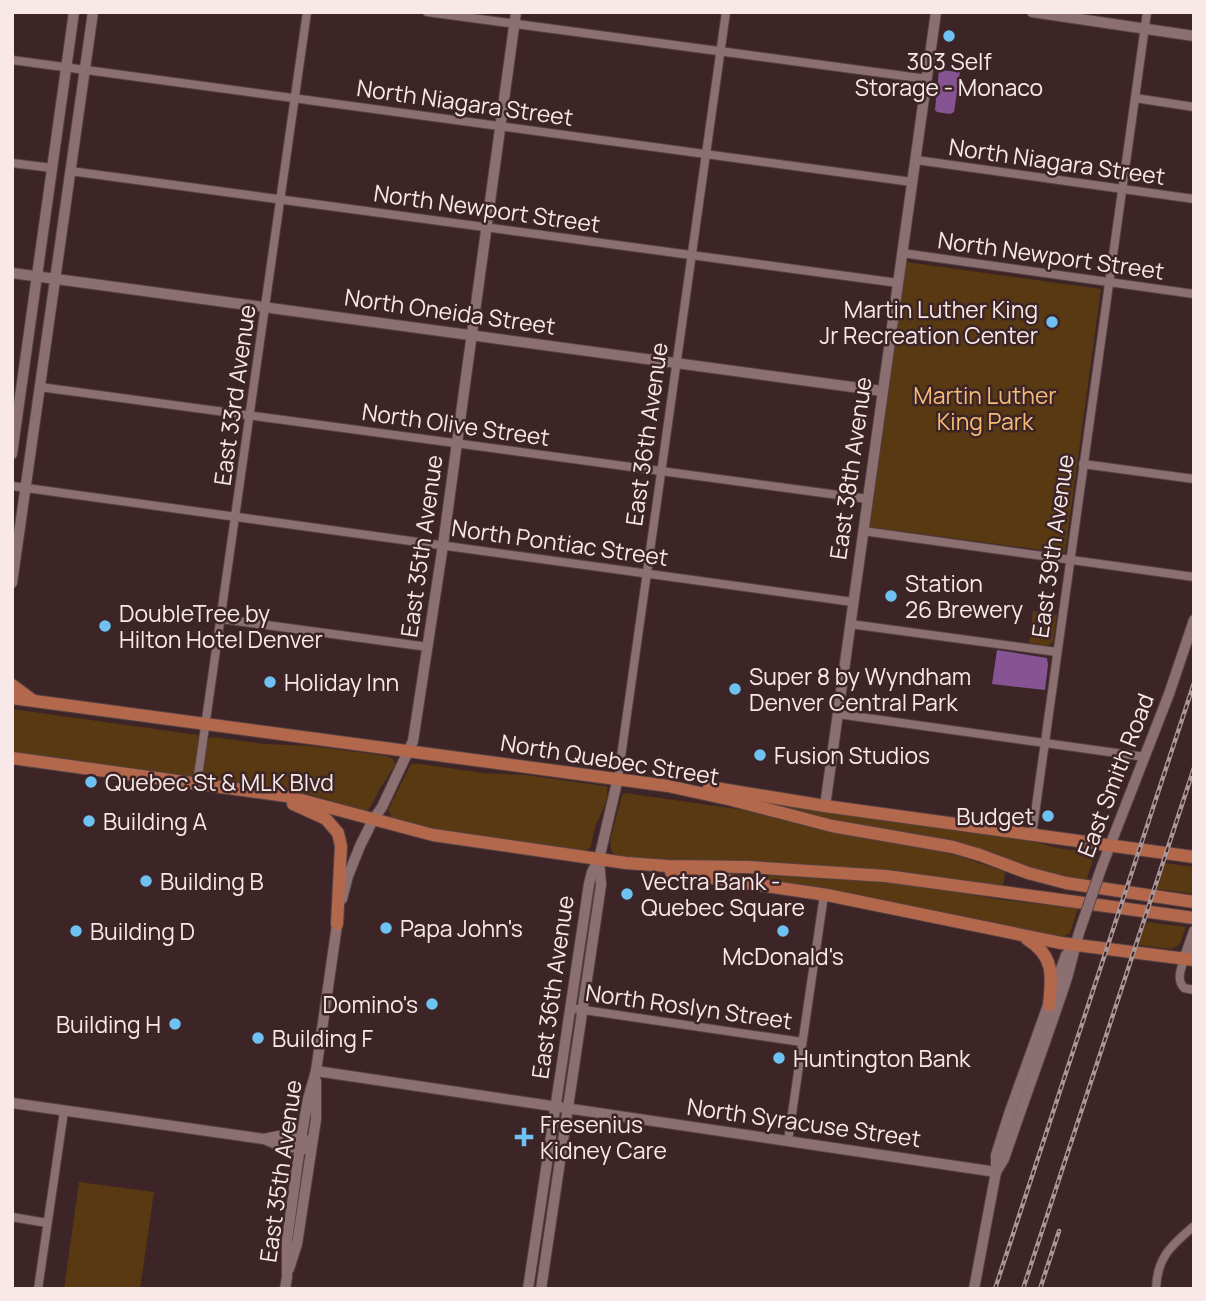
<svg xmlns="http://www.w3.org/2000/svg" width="1206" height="1301" font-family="Manrope,sans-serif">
<rect width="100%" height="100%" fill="#3d2527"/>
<!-- green -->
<g fill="#583911">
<polygon points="906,262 1101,289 1065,553 870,527"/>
<polygon points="1033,611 1057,615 1053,642 1048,646 1029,643"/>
<polygon points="12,709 198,735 201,737 195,774 190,777 12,753"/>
<polygon points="212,737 265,744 311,746 387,756 394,760 395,765 378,792 371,806 368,810 362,810 312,795 203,778 202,775 208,739"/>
<path d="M411 764H420L484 773 526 775 604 786 607 787C609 804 599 814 595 828 593 834 592 841 591 847L585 851 435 829 392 818 388 810Z"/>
<polygon points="625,793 744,810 820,830 930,849 962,857 1005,872 1003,887 637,858 616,855 612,852 610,841 622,795"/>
<polygon points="756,800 1028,840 1057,848 1093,853 1094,857 1086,882 1048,874 955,842 924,835 815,817"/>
<polygon points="1164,863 1194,867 1194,894 1157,889"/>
<polygon points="709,873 894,882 1003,900 1078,908 1070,933 1062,937 973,919"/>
<polygon points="1146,922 1186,927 1180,944 1172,949 1138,945"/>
<polygon points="79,1182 154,1192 140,1289 64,1289"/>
</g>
<!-- water -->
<g fill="#865492">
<polygon points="939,70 960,72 954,112 950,114 937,112 935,110"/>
<polygon points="997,650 1047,658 1048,665 1045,690 992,684"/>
</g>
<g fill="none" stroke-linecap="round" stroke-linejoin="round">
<defs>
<g id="street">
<polyline points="427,12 927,79"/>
<polyline points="12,60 912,182"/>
<polyline points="1135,98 1194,107"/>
<polyline points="916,160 1194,199"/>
<polyline points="12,163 52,168"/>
<polyline points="70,171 898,283"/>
<polyline points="902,253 1194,294"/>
<polyline points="40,387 868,499"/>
<polyline points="1083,464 1194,479"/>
<polyline points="12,486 853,602"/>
<polyline points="863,531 1194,577"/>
<polyline points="222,619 428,647"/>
<polyline points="850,624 1057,652"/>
<polyline points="838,714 1145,757"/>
<polyline points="618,778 726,12"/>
<polyline points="197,783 307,12"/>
<polyline points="1032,835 1147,12"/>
<path d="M1184 960C1181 969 1176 979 1184 988L1194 990"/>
<polyline points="570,1008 802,1042"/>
<polyline points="788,1141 824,895"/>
<polyline points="12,1217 47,1223"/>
<polyline points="38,1289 64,1111"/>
<path d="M1156 1289C1157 1257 1171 1246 1194 1226"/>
</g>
<g id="secondary">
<polyline points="1032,12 1194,36"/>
<polyline points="12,273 882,391"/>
<polyline points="12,454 74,12"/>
<polyline points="12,583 93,12"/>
<polyline points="825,806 936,12"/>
<polyline points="1102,866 1169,694 1194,620"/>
<polyline points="342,899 348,876 360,846 373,820 382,807 413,741 443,545 516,12"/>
<polyline points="1184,960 1194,931"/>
<polyline points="316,1071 996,1172"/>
<polyline points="12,1103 264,1139 278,1145 311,1150"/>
<polyline points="264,1139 278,1136 306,1140"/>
<path d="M996 1172 1004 1159C1024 1100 1046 1041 1066 981 1072 962 1075 943 1082 924"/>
<polyline points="289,1269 297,1244 316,1119 316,1081"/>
<polyline points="285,1289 287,1277 287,1240 301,1139 308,1099 316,1071 338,918"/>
<polyline points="528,1289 589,884 592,872 599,859 618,778"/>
<polyline points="541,1289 601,885 599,859"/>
<polyline points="974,1289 996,1172 996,1155 1009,1114 1066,955 1075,945"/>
</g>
<g id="primary">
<polyline points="12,685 31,699"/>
<polyline points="12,698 668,786 732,800 832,826 953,847 980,855 1028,873 1066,883 1194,902"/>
<polyline points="12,758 286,796 433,835 626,863 667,866 747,867 886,876 1194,918"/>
<polyline points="709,787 825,806 1194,857"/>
<polyline points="293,804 326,819 338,833 341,846 337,924"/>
<polyline points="671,872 827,895 1061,943 1194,960"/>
<path d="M1027 939C1055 956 1052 977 1049 1005"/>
</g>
</defs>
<!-- street casing -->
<use href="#street" stroke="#564244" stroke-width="10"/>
<!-- secondary casing -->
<use href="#secondary" stroke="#564244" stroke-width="12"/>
<!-- primary casing -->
<use href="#primary" stroke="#564244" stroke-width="14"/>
<!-- street -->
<use href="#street" stroke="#8c7071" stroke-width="8"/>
<!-- secondary -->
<use href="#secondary" stroke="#8c7071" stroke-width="10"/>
<!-- primary -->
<use href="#primary" stroke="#b4684b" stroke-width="12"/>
<defs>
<g id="rail">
<polyline points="995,1289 1194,683"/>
<polyline points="1023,1289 1194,768"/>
<polyline points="1040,1289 1059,1231"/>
</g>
</defs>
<!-- rail casing -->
<use href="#rail" stroke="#a99697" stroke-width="4.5"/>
<!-- rail -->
<use href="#rail" stroke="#3d2527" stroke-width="2" stroke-dasharray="5" stroke-linecap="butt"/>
<defs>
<polyline id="secondary-bridge" points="1082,924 1102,866"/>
</defs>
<!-- secondary-bridge casing -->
<use href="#secondary-bridge" stroke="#564244" stroke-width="12" stroke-linecap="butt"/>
<!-- secondary-bridge -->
<use href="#secondary-bridge" stroke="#8c7071" stroke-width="10"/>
</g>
<!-- markers -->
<g fill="#6ec2f3" stroke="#3d2527" stroke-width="2.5">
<circle cx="949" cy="36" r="7"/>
<circle cx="1052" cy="322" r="7"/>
<circle cx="891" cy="596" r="7"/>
<circle cx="105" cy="626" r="7"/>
<circle cx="270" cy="682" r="7"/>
<circle cx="735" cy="689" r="7"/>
<circle cx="760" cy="755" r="7"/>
<circle cx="91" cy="782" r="7"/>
<circle cx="1048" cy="816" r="7"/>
<circle cx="89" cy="821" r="7"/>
<circle cx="146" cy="881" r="7"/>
<circle cx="627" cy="894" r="7"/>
<circle cx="386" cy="928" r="7"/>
<circle cx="76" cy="931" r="7"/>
<circle cx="783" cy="931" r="7"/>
<circle cx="432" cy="1004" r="7"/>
<circle cx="175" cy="1024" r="7"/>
<circle cx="258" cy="1038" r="7"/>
<circle cx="779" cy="1058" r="7"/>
<path d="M520.5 1126.5h7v7h7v7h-7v7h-7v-7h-7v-7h7z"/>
</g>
<g text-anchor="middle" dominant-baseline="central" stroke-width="5" stroke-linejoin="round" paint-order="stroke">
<!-- poi labels -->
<g font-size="23" fill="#f8e8e8" stroke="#3d2527" text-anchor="start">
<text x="949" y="61" text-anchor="middle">303 Self<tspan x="949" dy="26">Storage - Monaco</tspan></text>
<text x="1038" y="309" text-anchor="end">Martin Luther King<tspan x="1038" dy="26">Jr Recreation Center</tspan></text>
<text x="905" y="583">Station<tspan x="905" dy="26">26 Brewery</tspan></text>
<text x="119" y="613">DoubleTree by<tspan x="119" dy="26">Hilton Hotel Denver</tspan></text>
<text x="749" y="676">Super 8 by Wyndham<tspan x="749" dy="26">Denver Central Park</tspan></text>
<text x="284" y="682">Holiday Inn</text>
<text x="774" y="755">Fusion Studios</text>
<text x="105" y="782">Quebec St &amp; MLK Blvd</text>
<text x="1034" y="816" text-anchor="end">Budget</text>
<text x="103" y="821">Building A</text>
<text x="160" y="881">Building B</text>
<text x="641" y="881">Vectra Bank -<tspan x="641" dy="26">Quebec Square</tspan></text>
<text x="400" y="928">Papa John's</text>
<text x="90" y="931">Building D</text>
<text x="783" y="956" text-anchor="middle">McDonald's</text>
<text x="418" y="1004" text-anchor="end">Domino's</text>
<text x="161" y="1024" text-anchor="end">Building H</text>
<text x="272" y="1038">Building F</text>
<text x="793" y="1058">Huntington Bank</text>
<text x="540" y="1124">Fresenius<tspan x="540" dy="26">Kidney Care</tspan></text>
</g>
<!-- street labels -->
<g font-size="23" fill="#f8e8e8" stroke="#3d2527">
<text transform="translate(465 102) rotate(8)">North Niagara Street</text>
<text transform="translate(1057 161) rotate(8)">North Niagara Street</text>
<text transform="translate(487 208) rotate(8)">North Newport Street</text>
<text transform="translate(1051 255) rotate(8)">North Newport Street</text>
<text transform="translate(450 311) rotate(8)">North Oneida Street</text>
<text transform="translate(234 395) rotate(-82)">East 33rd Avenue</text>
<text transform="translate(456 424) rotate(8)">North Olive Street</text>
<text transform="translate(646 434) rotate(-82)">East 36th Avenue</text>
<text transform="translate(850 468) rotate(-82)">East 38th Avenue</text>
<text transform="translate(560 542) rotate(8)">North Pontiac Street</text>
<text transform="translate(421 546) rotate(-82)">East 35th Avenue</text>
<text transform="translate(1052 546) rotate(-82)">East 39th Avenue</text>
<text transform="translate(610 759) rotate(9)">North Quebec Street</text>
<text transform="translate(1115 775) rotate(-69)">East Smith Road</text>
<text transform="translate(552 987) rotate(-82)">East 36th Avenue</text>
<text transform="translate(689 1006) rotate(8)">North Roslyn Street</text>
<text transform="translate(804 1122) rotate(8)">North Syracuse Street</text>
<text transform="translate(280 1171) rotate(-82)">East 35th Avenue</text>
</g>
<!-- park labels -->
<g font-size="23" fill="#f7bc75" stroke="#3d2527">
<text x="985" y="395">Martin Luther<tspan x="985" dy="26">King Park</tspan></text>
</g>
</g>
<!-- border -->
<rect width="1206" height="1301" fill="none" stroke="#f8e8e8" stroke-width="28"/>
</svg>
